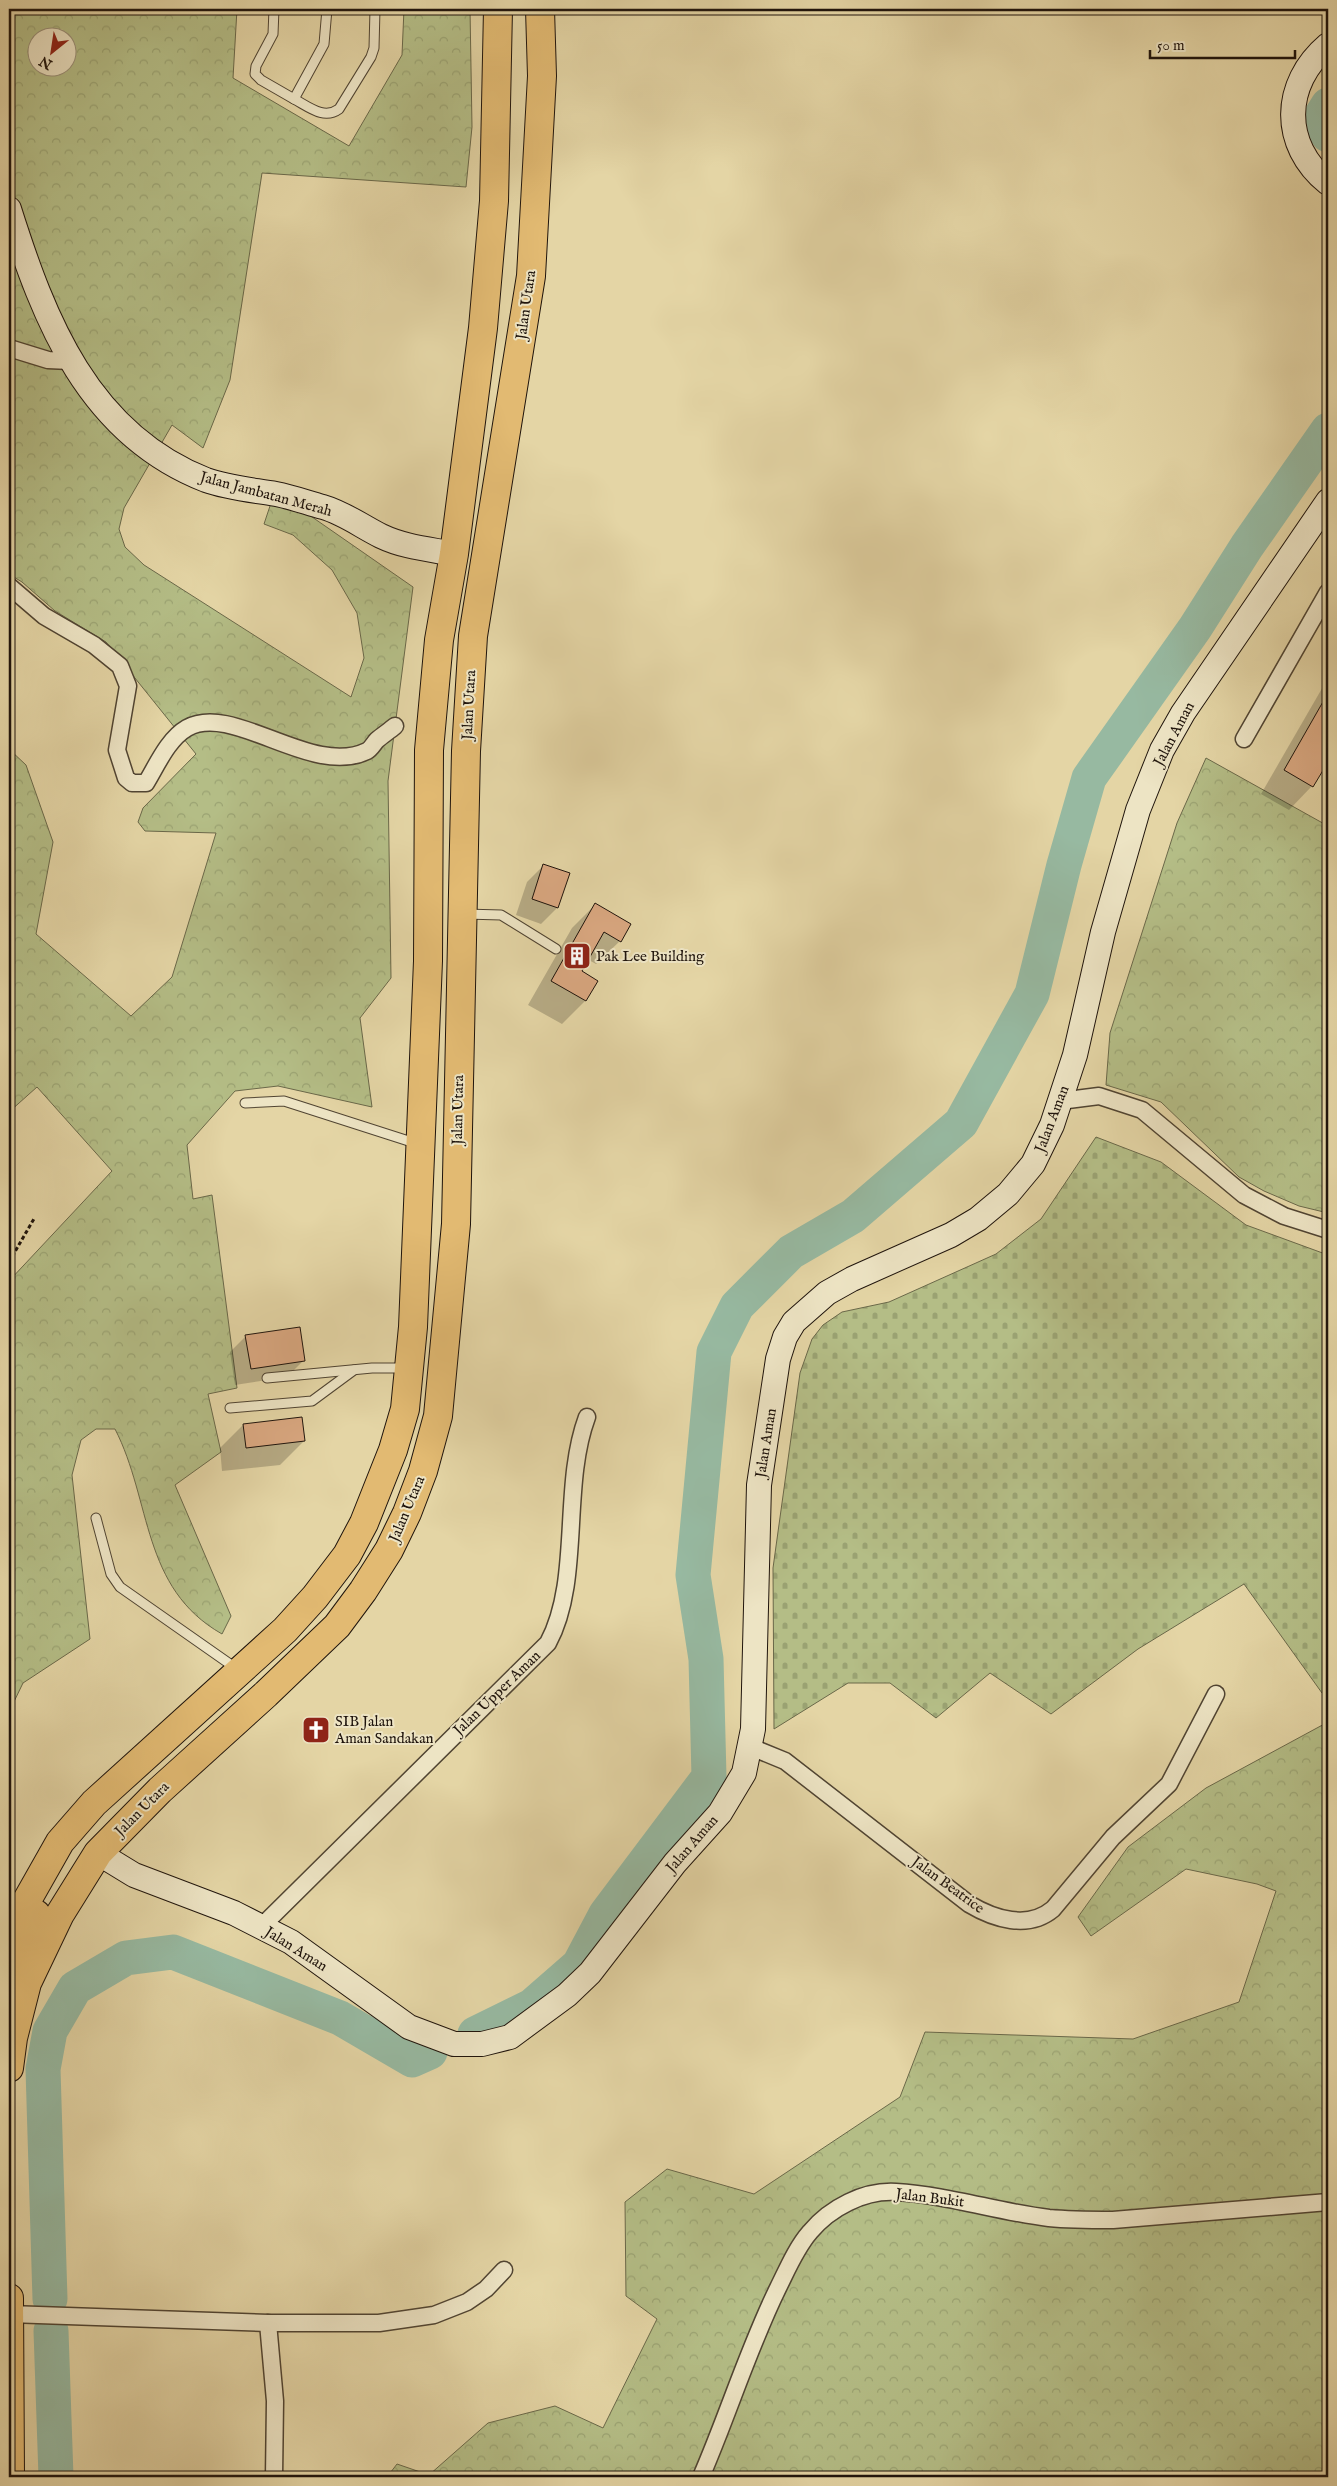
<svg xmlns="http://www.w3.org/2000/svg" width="1337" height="2486" font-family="'IM FELL English',serif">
<defs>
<pattern id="forest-crowns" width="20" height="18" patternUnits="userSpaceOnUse" patternTransform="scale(1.25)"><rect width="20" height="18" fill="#b4bd86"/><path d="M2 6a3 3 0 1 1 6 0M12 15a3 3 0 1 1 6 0" fill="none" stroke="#9aa272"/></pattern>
<pattern id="cemetery-stones" width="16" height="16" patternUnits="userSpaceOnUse" patternTransform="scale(1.25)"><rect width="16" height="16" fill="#b4bd86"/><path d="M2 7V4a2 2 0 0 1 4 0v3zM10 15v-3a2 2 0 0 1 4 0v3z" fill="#9aa272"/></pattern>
</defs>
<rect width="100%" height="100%" fill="#e4d5a5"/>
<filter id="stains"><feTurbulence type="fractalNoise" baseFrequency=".004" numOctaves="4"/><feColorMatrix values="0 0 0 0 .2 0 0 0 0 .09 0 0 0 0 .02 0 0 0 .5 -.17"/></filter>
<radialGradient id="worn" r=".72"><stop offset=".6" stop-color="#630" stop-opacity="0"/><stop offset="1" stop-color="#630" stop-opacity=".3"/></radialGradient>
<!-- forest -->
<g fill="url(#forest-crowns)" stroke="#6a6849" fill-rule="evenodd">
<path d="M9 9H237L233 78 349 146 402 55 404 9H470L472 127 466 187 262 173 230 380 203 448 172 425 124 508 119 529 125 547 144 565 351 697 364 658 357 613 332 570 293 535 264 524 272 500 302 510 413 587 388 781 391 978 360 1018 372 1107 278 1086 235 1091 187 1145 193 1199 212 1195 237 1388 208 1394 221 1452 175 1485 231 1616 222 1634C141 1588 152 1501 115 1429H96L81 1440 72 1475 90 1639 23 1683 9 1712V1281L112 1171 37 1087 9 1112V749L26 765 53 842 36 934 131 1016 172 977 216 833 145 831 138 822 143 808 196 754 106 642 55 611 22 582 9 574ZM38 38H68V68H38Z"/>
<polygon points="1206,758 1328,826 1328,1213 1299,1206 1264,1191 1239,1177 1161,1102 1106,1085 1110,1033 1177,823"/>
<polygon points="1328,1722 1328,2477 387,2477 397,2464 429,2475 488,2423 555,2406 603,2428 657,2319 626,2296 625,2202 667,2169 754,2194 900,2097 925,2032 1133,2039 1239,2002 1276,1891 1257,1884 1186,1869 1091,1936 1078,1917 1128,1847 1206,1788"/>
</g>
<!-- cemetery -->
<polygon fill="url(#cemetery-stones)" stroke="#6a6849" points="1096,1137 1161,1162 1246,1225 1328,1255 1328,1690 1322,1693 1244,1584 1138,1649 1051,1714 990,1673 936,1718 890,1683 848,1683 774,1729 773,1568 800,1373 812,1339 823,1325 842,1312 889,1302 996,1254 1041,1219"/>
<!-- shadow -->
<g fill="#0003">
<polygon points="1328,678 1328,759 1312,786 1289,810 1261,794"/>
<polygon points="543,866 557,908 541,924 516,915 527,882"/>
<polygon points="595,905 620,941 596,964 587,959 580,972 585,1001 562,1024 528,1005 572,928"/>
<polygon points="246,1336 303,1361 287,1377 235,1385 230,1352"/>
<polygon points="243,1425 304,1441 280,1465 222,1471 220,1448"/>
</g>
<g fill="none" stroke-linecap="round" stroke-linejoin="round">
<!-- river -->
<g stroke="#97b9a1" stroke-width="35">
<polyline points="1328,105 1318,121 1328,135"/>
<polyline points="475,2034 532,2006 579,1965 606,1914 709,1777 706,1659 693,1575 714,1352 737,1306 791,1252 853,1216 961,1123 1032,994 1064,865 1089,778 1195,628 1247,546 1328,430"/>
<polyline points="50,2299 43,2069 50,2031 75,1988 126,1958 173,1952 340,2018 412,2060 430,2052"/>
<polyline points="51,2331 56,2477"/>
</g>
</g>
<!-- building -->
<g fill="#d9a780" stroke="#1f140c">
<polygon points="1328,693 1328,762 1313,787 1284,770"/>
<polygon points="543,864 570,873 558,908 532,899"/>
<polygon points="595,903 631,924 621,942 604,932 582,971 598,981 586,1001 551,981"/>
<polygon points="300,1327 305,1361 251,1369 245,1335"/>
<polygon points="302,1417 305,1441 246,1448 243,1424"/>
</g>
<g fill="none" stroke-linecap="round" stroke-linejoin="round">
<defs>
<g id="lane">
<polyline points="274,9 273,34 256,66 255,74 261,80 294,99"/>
<path d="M327 9 324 44 294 99C309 107 324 120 339 109L371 57 374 48 375 9"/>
<polyline points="465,914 501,915 556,949"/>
<polyline points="245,1103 284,1101 418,1144"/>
<polyline points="267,1378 372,1368 405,1368"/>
<polyline points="230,1408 312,1401 354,1370"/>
<polyline points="96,1518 111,1574 120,1587 237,1669"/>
</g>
<g id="street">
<polyline points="9,348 48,360 70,361"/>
<path d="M9 586 44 616 94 645 120 666 128 686 117 750 126 778 132 783H146C157 765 168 739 187 728 233 702 312 778 367 751 371 749 374 743 377 740 383 735 389 731 395 726"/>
<polyline points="1244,739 1328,592"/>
<polyline points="1060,1101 1099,1096 1142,1110 1244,1195 1284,1216 1328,1230"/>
<path d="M751 1747 785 1761 969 1904C994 1919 1028 1930 1053 1909L1113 1837 1169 1784 1216 1694"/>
<path d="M261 1927 548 1643C582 1580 561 1487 587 1417"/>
<polyline points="9,2314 268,2323 379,2323 434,2315 467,2302 486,2289 504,2270"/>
<polyline points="268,2323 275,2401 274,2477"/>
<path d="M701 2477C728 2415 748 2349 778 2288 787 2270 796 2248 810 2232 830 2208 864 2190 896 2192 948 2195 998 2212 1049 2218 1070 2220 1092 2220 1113 2220L1328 2202"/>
</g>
<g id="secondary">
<path d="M1328 45C1282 84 1281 145 1328 183"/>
<path d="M9 209C44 320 88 434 206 480 228 488 253 490 276 494 292 497 308 503 323 507 344 513 361 526 381 536 404 547 428 549 454 554"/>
<polyline points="98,1853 134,1875 234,1913 291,1942 409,2027 454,2044 482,2044 510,2037 567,1995 590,1973 675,1863 720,1813 744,1773 753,1729 759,1485 778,1359 785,1337 794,1322 827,1293 852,1279 951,1235 978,1219 1008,1194 1033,1164 1052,1125 1075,1055 1103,932 1138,810 1162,750 1183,713 1328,501"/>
</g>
<g id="highway">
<polyline points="9,1932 60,1842 94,1803 285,1630 315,1597 347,1555 364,1523 393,1450 405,1409 413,1327 428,961 429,750 439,640 454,554 483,328 494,201 498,9"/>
<polyline points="9,1974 36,1914"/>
<polyline points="9,2068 13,2038 27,1983 60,1914 98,1853 160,1790 266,1694 337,1626 363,1591 389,1550 407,1513 423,1471 438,1416 456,1224 466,751 473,636 531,276 542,76 540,9"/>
<polyline points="9,2298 10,2477"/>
</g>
</defs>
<!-- lane casing -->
<use href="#lane" stroke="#504432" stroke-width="11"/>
<!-- street casing -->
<use href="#street" stroke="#504432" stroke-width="19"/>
<!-- secondary casing -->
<use href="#secondary" stroke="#1f140c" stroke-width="26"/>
<!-- highway casing -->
<use href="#highway" stroke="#1f140c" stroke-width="30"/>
<!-- path -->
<polyline stroke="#1f140c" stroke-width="3" stroke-dasharray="4 2.5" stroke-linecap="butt" points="9,1262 35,1217"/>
<!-- lane -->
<use href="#lane" stroke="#ede4c4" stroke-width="9"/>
<!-- street -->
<use href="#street" stroke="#ede4c4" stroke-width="16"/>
<!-- secondary -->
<use href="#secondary" stroke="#ede4c4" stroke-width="24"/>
<!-- highway -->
<use href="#highway" stroke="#e2ba72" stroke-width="28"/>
</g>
<!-- icons -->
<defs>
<symbol id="building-square" viewBox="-11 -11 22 22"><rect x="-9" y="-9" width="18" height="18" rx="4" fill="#8f2418" stroke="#ede4c4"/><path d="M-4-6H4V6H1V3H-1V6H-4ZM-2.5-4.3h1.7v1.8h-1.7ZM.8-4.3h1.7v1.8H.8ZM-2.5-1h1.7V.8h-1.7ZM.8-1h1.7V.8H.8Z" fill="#fff"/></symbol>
<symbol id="church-square" viewBox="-11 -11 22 22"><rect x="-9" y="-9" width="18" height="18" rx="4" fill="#8f2418" stroke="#ede4c4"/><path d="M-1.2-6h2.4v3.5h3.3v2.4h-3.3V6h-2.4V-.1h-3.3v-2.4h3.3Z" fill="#fff"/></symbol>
</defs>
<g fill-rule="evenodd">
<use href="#building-square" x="561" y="940" width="32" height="32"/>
<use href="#church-square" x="300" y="1714" width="32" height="32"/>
</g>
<g text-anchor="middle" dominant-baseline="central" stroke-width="4" stroke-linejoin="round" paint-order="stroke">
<!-- street labels -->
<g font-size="15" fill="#1f140c" stroke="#ede4c4">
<text transform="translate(526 305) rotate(-82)">Jalan Utara</text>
<text transform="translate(266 494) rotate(15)">Jalan Jambatan Merah</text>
<text transform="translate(469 705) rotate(-87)">Jalan Utara</text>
<text transform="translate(1174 734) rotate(-62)">Jalan Aman</text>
<text transform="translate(458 1110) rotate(-89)">Jalan Utara</text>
<text transform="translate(1052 1119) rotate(-69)">Jalan Aman</text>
<text transform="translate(766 1443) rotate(-81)">Jalan Aman</text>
<text transform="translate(407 1509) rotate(-67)">Jalan Utara</text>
<text transform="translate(497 1693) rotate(-44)">Jalan Upper Aman</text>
<text transform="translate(142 1809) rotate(-45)">Jalan Utara</text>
<text transform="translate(692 1844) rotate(-49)">Jalan Aman</text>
<text transform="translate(948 1885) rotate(36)">Jalan Beatrice</text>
<text transform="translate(296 1949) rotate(32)">Jalan Aman</text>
<text transform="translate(930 2198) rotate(7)">Jalan Bukit</text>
</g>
<!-- poi labels -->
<g font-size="15" fill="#1f140c" stroke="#ede4c4" text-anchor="start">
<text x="596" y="956">Pak Lee Building</text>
<text x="335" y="1721">SIB Jalan<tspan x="335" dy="17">Aman Sandakan</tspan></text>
</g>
</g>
<!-- margin -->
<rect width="1337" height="2486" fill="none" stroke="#e4d5a5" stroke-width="30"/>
<rect x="10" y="10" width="1317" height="2466" fill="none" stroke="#1f140c" stroke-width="2.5"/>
<rect x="15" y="15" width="1307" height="2456" fill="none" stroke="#1f140c"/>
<!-- north arrow -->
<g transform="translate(52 52) rotate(210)"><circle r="24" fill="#ede4c4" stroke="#9b917a"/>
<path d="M0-4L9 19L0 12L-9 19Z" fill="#8f2418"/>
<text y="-8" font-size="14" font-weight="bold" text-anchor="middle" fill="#1f140c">N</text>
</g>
<!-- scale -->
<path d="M1150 50v8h145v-8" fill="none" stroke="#1f140c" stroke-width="2.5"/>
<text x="1157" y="50" font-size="15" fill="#1f140c" stroke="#ede4c4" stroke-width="4" paint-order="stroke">50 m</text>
<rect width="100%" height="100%" filter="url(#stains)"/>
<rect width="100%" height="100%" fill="url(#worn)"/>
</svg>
